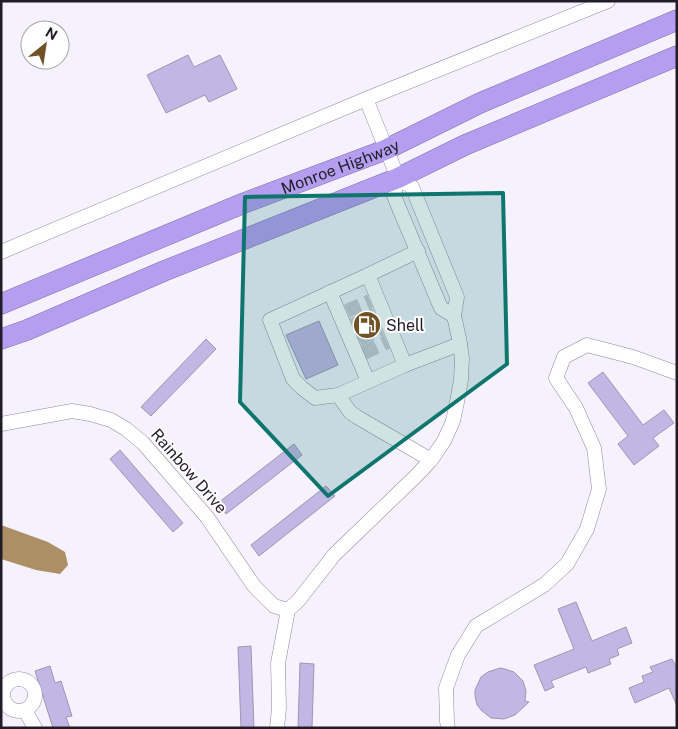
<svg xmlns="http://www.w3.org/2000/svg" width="678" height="729" font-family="'Public Sans',sans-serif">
<rect width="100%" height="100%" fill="#f5f2fd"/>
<!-- water -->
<polygon fill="#ad8f65" points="1,525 48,542 65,552 68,565 60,574 36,570 1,559"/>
<!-- building -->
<g fill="#c2b6e5" stroke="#9d97b0">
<polygon points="188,55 194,67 220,55 237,89 209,102 205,95 166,113 147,75"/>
<polygon points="319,321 338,365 306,379 286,335"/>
<polygon points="206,339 216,349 151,416 141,407"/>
<polygon points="603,372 643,425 664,410 674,423 653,438 659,446 634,465 618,444 628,436 588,383"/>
<polygon points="294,444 302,455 226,514 218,503"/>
<polygon points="120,450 183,523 173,532 110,459"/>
<polygon points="326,486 335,496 259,556 251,545"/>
<polygon points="576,602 592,641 626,627 632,643 617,649 619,655 609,659 611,664 588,673 586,667 551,681 554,687 545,691 534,665 574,649 558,609"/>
<polygon points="251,646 254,728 241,728 238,647"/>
<polygon points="672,659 677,668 677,706 669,688 635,703 629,688 644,682 642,676 653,672 650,667"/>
<polygon points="300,663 314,664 312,728 298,728"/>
<polygon points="50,666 55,683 61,681 72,716 66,717 70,728 53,728 35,671"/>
<polygon points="500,668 505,669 514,672 523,681 526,691 525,701 529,702 515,715 504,719 491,718 482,711 477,705 475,696 475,690 481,677 488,672"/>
</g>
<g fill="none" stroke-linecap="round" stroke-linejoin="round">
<!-- minor-tunnel -->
<g stroke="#cac7d2" stroke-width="14" stroke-dasharray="14 7" stroke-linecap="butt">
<polyline points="347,311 370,301"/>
<polyline points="353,325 375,314"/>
<polyline points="359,340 381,329"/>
<polyline points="364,353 387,342"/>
</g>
<defs>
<g id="minor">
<polyline points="366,99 608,1"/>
<polyline points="418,251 368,275 270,320 293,379 302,388 315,398 338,395 405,365 460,344"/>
<polyline points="1,252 366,99 398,178 394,196 441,308 454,316"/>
<polyline points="368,275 405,365"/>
<polyline points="330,292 368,381"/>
<polyline points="338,395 350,412 357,417 431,460"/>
<polyline points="1,424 72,411 90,414 111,420 126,429 143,443 207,517 254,586 274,606 288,610"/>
<circle cx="19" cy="695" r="16"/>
<polyline points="25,710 35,728"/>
<polyline points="277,728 279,708 278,663 288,610 298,601 334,555 416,476 431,460 444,441 453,421 457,402 461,380 462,358 459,338 454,316 457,297 412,187 398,178"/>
<polyline points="448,728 447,721 446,688 458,655 476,626 544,585 567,564 587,529 599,489 594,448 576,408 556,378 564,357 587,345 633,357 677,373"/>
</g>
<g id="highway">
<path id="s1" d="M1 304 244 203 385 150 480 103 677 20"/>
<polyline points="1,339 27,330 164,271 398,178 465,145 677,56"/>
</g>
</defs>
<!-- minor casing -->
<use href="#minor" stroke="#8f89a1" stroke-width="15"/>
<!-- highway casing -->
<use href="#highway" stroke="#8170aa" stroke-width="21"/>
<!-- minor -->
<use href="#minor" stroke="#fff" stroke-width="14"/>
<!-- highway -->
<use href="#highway" stroke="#b59df0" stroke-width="20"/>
</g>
<!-- marked area -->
<path fill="#0f766e" fill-opacity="0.2" stroke="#0f766e" stroke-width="4" stroke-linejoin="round" d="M503 193 507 364 328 496 240 402 245 197Z"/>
<!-- icons -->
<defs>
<symbol id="fuel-disc" viewBox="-11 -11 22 22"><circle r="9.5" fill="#705226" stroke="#fff"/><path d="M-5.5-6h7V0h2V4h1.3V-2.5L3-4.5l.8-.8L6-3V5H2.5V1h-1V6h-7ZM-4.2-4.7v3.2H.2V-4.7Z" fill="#fff"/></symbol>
</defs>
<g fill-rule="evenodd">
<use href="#fuel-disc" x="351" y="309" width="32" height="32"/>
</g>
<g text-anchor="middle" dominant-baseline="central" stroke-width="4" stroke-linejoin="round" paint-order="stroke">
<!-- street labels -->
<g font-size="16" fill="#201d27" stroke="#fff">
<text stroke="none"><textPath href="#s1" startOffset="366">Monroe Highway</textPath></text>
<text transform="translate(189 471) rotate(49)">Rainbow Drive</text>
</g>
<!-- poi labels -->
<g font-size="16" fill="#201d27" stroke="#fff" text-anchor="start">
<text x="386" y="325">Shell</text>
</g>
</g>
<!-- border -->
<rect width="678" height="729" fill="none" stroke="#201d27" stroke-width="5"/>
<!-- north arrow -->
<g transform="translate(45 45) rotate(30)"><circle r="24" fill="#ffffff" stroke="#a6a5a9"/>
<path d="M0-4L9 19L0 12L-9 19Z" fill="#705226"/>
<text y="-8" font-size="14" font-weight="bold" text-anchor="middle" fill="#201d27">N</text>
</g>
</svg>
